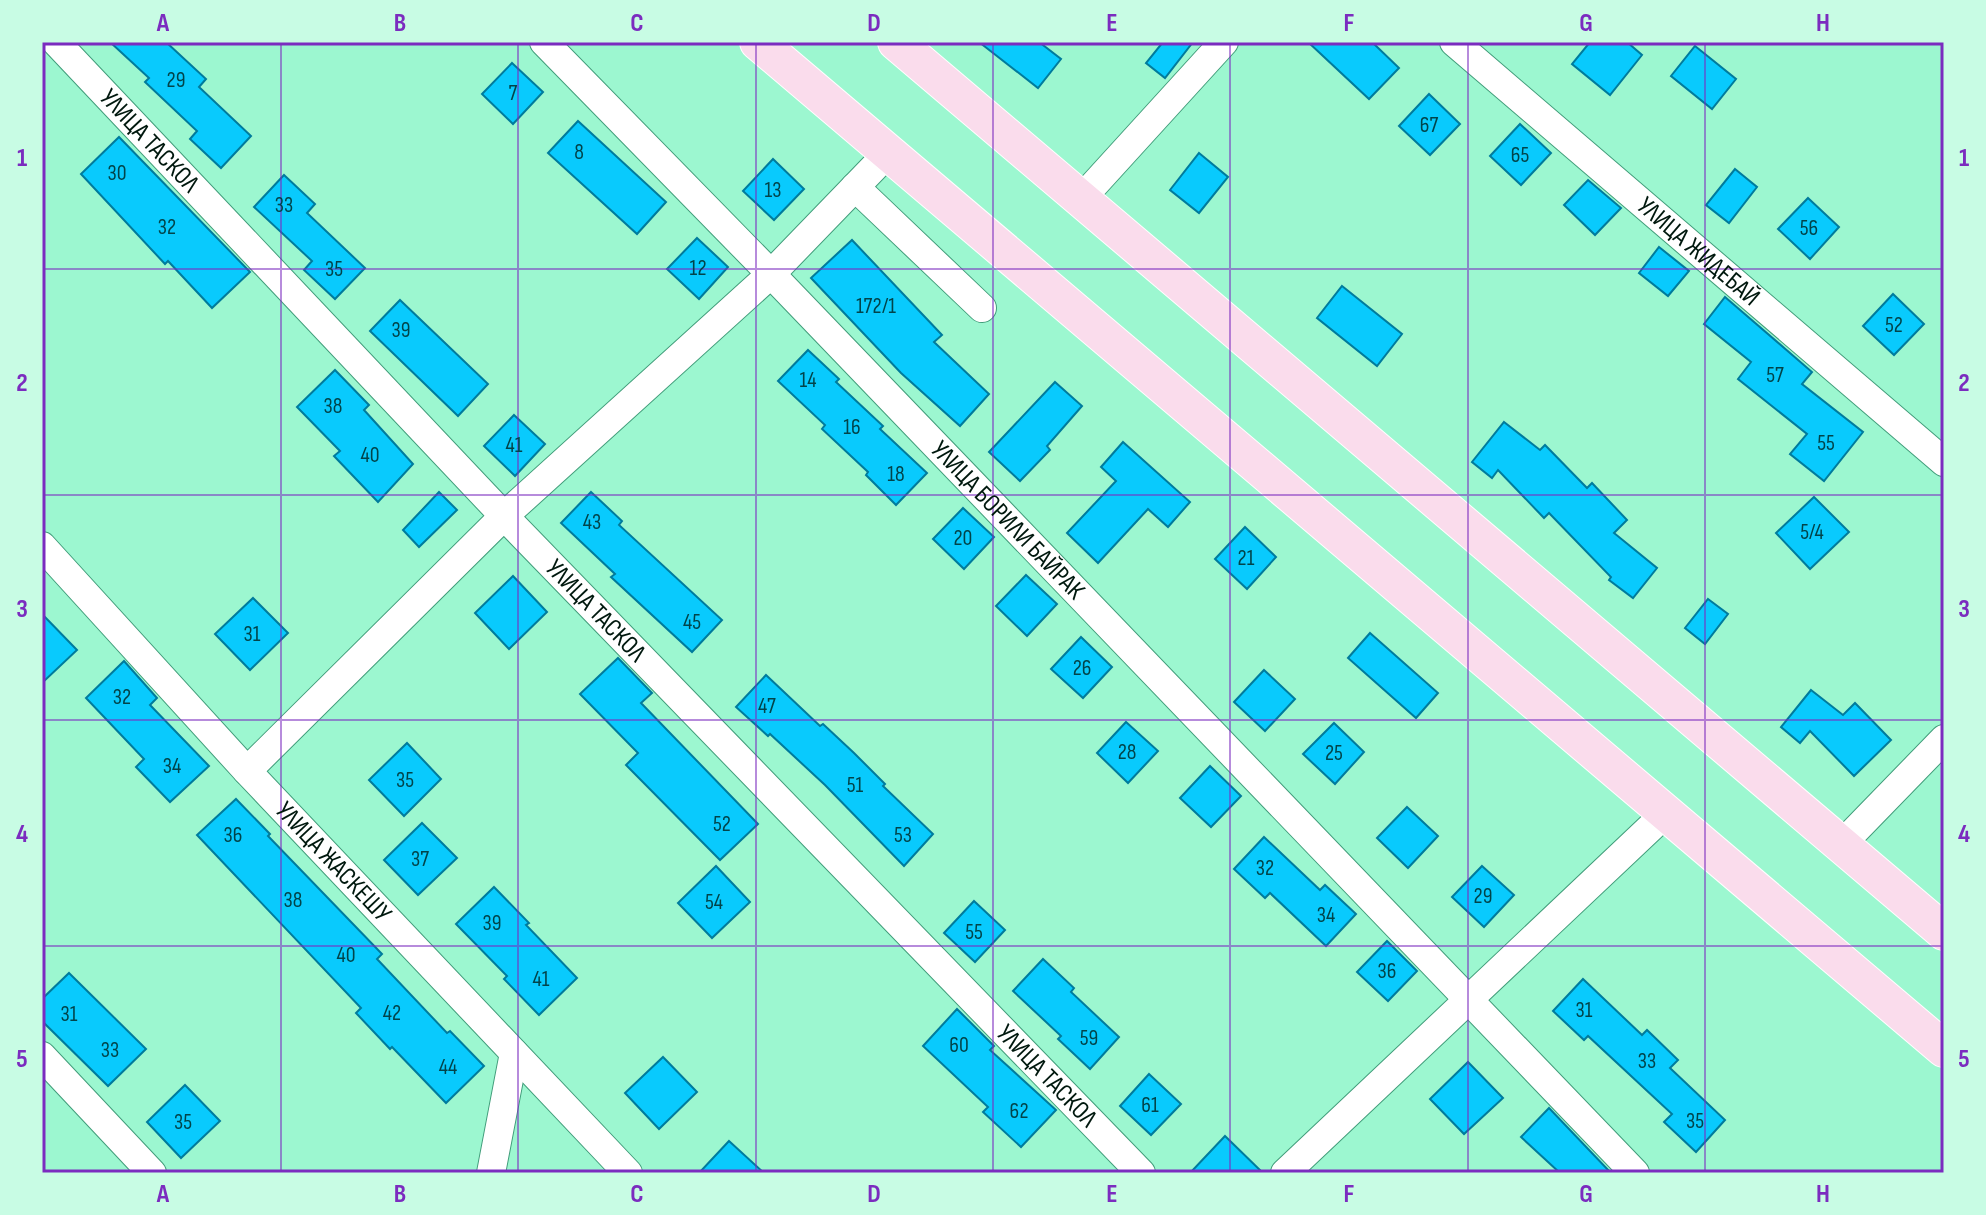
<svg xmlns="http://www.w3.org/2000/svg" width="1986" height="1215" font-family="'Sofia Sans Condensed',sans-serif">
<rect width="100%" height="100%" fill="#9cf7d0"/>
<!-- building -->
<g fill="#09cafd" stroke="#007b9c" stroke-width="2">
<polygon points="110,42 166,42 206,79 199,87 251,136 221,168 190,139 197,131 145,82 149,78"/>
<polygon points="979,42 1039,42 1061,59 1038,88"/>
<polygon points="1163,42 1193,42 1165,78 1146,63"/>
<polygon points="1308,42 1372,42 1399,68 1369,99"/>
<polygon points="1590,42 1627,42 1642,55 1610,95 1572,64"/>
<polygon points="1695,46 1736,79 1712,109 1671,76"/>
<polygon points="512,63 543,92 513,124 482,94"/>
<polygon points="1429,94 1460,124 1430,155 1399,126"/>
<polygon points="578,121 666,202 637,234 548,153"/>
<polygon points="1520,124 1551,153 1521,185 1490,156"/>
<polygon points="119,137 250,272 212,308 168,261 165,264 81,174"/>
<polygon points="1199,153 1228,177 1199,213 1170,190"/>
<polygon points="773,159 804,189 774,220 743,191"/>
<polygon points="1735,169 1757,187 1729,223 1706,205"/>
<polygon points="284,175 315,204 307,213 365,268 335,299 304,270 312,261 254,207"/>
<polygon points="1588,180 1621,208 1595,235 1564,205"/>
<polygon points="1808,198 1839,227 1810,259 1778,229"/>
<polygon points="697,238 728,267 699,299 667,269"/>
<polygon points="852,240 942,335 934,342 989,394 960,426 901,373 811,278"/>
<polygon points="1659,247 1689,271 1668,296 1639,273"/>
<polygon points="1342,286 1402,334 1377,366 1317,318"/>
<polygon points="1893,294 1924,324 1894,355 1863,326"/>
<polygon points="1725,297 1812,372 1802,384 1863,432 1824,481 1790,454 1807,434 1738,379 1751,362 1704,324"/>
<polygon points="400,300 488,384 458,416 370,331"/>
<polygon points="808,350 839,379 836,382 883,426 880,429 927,473 896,505 866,475 868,472 822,429 825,425 778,381"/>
<polygon points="335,370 369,405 364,410 413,464 378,502 334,456 340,451 297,407"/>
<polygon points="1055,382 1082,406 1047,446 1050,450 1020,481 989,452"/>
<polygon points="514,415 545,444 515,476 484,446"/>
<polygon points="1504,422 1540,450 1545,445 1587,488 1592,483 1627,520 1614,533 1657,568 1633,598 1609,580 1611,577 1549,513 1544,518 1498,470 1492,478 1472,462"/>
<polygon points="1123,442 1190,502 1168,527 1148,509 1098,563 1067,533 1116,481 1101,467"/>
<polygon points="439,492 457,510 419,547 403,530"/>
<polygon points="591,492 622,521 619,525 722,620 692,652 611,577 615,574 561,523"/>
<polygon points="1814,497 1849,532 1810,569 1776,533"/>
<polygon points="963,508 994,537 964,569 933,539"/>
<polygon points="1245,527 1276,557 1247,589 1215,559"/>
<polygon points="1026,575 1057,604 1027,636 996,606"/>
<polygon points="513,576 547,612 509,649 475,613"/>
<polygon points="253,598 288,633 250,670 215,634"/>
<polygon points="1708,599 1728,614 1705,644 1685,628"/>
<polygon points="42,614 77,650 42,683"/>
<polygon points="1370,633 1438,693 1416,718 1348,658"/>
<polygon points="1081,637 1112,667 1083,698 1051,669"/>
<polygon points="618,658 652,693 641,703 758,824 720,860 626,765 638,753 580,694"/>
<polygon points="124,661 157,698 150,705 209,766 170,802 136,767 144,759 86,698"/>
<polygon points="1264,670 1295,699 1265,731 1234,702"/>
<polygon points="766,675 820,726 823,724 854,753 885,784 883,786 933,834 904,866 825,785 770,734 768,736 736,707"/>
<polygon points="1811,690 1843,715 1855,703 1891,740 1854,776 1810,731 1800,743 1781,727"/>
<polygon points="1126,722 1158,751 1128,783 1097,753"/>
<polygon points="1334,723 1364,752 1335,784 1303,754"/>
<polygon points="407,743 441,779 404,816 369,780"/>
<polygon points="1210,766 1241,796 1211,827 1180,798"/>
<polygon points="236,799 270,834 268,836 382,954 377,959 447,1033 450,1031 484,1066 446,1103 392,1047 390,1049 356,1013 361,1008 197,835"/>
<polygon points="1407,807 1438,836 1408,868 1377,838"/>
<polygon points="422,823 457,858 418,895 384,860"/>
<polygon points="1264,837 1320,890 1325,885 1356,914 1326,946 1270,893 1265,898 1234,869"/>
<polygon points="716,866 750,902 712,938 678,903"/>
<polygon points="1482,866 1514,895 1484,927 1452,897"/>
<polygon points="494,887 529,923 526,925 577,978 539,1015 504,979 507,976 456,924"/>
<polygon points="974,901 1005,930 975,962 944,933"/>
<polygon points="1387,941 1417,971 1388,1001 1357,972"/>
<polygon points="1043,959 1074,988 1071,992 1119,1037 1090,1069 1058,1039 1061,1036 1013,991"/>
<polygon points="69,973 146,1049 108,1086 42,1021 42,999"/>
<polygon points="1583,979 1642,1035 1647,1030 1678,1060 1670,1068 1725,1120 1696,1152 1664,1122 1672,1114 1588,1036 1584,1040 1553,1011"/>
<polygon points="957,1009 994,1046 990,1050 1056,1110 1021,1147 983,1112 988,1107 923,1046"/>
<polygon points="663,1057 697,1092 659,1129 625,1093"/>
<polygon points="1468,1062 1503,1098 1464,1134 1430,1099"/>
<polygon points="1149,1074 1181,1104 1151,1135 1120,1106"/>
<polygon points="185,1085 220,1121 181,1158 147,1122"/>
<polygon points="1549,1108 1611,1173 1560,1173 1521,1137"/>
<polygon points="1225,1136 1263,1173 1190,1173"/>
<polygon points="729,1141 764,1173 699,1173"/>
</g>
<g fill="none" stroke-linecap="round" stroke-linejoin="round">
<defs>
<g id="minor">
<path id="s1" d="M56 42 504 516 1141 1173"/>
<path id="s2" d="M544 42 771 274 1635 1173"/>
<path id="s3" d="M1454 42 1944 462"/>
<polyline points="855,187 982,308"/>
<polyline points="1081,199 1224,42"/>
<path id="s4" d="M42 546 247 771 628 1173"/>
<polyline points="247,771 504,516 771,274 888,153"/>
<polyline points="1841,845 1944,739"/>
<polyline points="42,1056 152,1173"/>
<polyline points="491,1173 514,1053"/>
<polyline points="1285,1173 1666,813"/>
</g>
<g id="major">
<polyline points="758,42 1944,1049"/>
<polyline points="896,42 1944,932"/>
</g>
</defs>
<!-- minor casing -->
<use href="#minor" stroke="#419d7a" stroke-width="30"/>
<!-- major casing -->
<use href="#major" stroke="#fff" stroke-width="38"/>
<!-- minor -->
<use href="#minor" stroke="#fff" stroke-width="28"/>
<!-- major -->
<use href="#major" stroke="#fadcec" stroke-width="36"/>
</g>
<!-- grid -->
<path fill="none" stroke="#7b2cbf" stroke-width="2" stroke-opacity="0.55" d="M281 42V1173M518 42V1173M756 42V1173M993 42V1173M1230 42V1173M1468 42V1173M1705 42V1173M42 269H1944M42 495H1944M42 720H1944M42 946H1944"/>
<g text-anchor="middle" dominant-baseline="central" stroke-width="6" stroke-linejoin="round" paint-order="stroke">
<!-- number labels -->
<g font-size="22" fill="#02444a">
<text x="176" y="80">29</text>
<text x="513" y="93">7</text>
<text x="1429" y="125">67</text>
<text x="579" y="152">8</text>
<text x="1520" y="155">65</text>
<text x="117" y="173">30</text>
<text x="773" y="190">13</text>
<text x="284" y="205">33</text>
<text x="167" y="227">32</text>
<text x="1809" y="228">56</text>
<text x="698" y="268">12</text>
<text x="334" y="269">35</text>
<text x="876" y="306">172/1</text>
<text x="1894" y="325">52</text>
<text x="401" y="330">39</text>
<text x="1775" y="375">57</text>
<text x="808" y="380">14</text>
<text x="333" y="406">38</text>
<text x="852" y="427">16</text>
<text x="1826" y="443">55</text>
<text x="514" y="445">41</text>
<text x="370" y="455">40</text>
<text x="896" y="474">18</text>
<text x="592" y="522">43</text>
<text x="1812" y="532">5/4</text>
<text x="963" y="538">20</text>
<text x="1246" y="558">21</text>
<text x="692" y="622">45</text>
<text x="252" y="634">31</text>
<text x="1082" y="668">26</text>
<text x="122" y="697">32</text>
<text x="767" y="706">47</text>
<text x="1127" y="752">28</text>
<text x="1334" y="753">25</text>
<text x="172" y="766">34</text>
<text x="405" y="780">35</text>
<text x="855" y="785">51</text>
<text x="722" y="824">52</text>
<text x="233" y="835">36</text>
<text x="903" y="835">53</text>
<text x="420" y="859">37</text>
<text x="1265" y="868">32</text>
<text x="1483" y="896">29</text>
<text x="293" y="900">38</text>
<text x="714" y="902">54</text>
<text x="1326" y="915">34</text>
<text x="492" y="923">39</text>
<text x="974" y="932">55</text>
<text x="346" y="955">40</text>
<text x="1387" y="971">36</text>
<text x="541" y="979">41</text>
<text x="1584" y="1010">31</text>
<text x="392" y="1013">42</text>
<text x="69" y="1014">31</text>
<text x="1089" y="1038">59</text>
<text x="959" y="1045">60</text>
<text x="110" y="1050">33</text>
<text x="1647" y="1061">33</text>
<text x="448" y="1067">44</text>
<text x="1150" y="1105">61</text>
<text x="1019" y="1111">62</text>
<text x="1695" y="1121">35</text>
<text x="183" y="1122">35</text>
</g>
<!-- street labels -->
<g font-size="26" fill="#00180e" stroke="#c8fce4">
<text stroke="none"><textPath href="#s1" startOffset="136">УЛИЦА ТАСКОЛ</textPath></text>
<text stroke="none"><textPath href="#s3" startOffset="322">УЛИЦА ЖИДЕБАЙ</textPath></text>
<text stroke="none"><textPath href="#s2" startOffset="666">УЛИЦА БОРИЛИ БАЙРАК</textPath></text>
<text stroke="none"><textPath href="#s1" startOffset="784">УЛИЦА ТАСКОЛ</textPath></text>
<text stroke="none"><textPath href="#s4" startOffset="430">УЛИЦА ЖАСКЕШУ</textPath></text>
<text stroke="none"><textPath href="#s1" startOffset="1432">УЛИЦА ТАСКОЛ</textPath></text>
</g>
</g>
<!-- border -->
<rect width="1986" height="1215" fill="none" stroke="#c8fce4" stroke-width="88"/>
<rect x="44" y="44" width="1898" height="1127" fill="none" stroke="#7b2cbf" stroke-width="3"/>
<g font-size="26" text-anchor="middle" font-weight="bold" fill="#7b2cbf">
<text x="163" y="31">A</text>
<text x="400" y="31">B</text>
<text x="637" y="31">C</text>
<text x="874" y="31">D</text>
<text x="1112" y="31">E</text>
<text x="1349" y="31">F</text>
<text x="1586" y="31">G</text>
<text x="1823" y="31">H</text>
<text x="22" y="166">1</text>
<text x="1964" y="166">1</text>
<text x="22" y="391">2</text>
<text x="1964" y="391">2</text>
<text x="22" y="617">3</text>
<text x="1964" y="617">3</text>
<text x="22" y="842">4</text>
<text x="1964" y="842">4</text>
<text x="22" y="1067">5</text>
<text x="1964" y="1067">5</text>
<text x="163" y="1202">A</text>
<text x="400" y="1202">B</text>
<text x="637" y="1202">C</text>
<text x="874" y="1202">D</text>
<text x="1112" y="1202">E</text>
<text x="1349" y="1202">F</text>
<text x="1586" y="1202">G</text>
<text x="1823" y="1202">H</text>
</g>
</svg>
